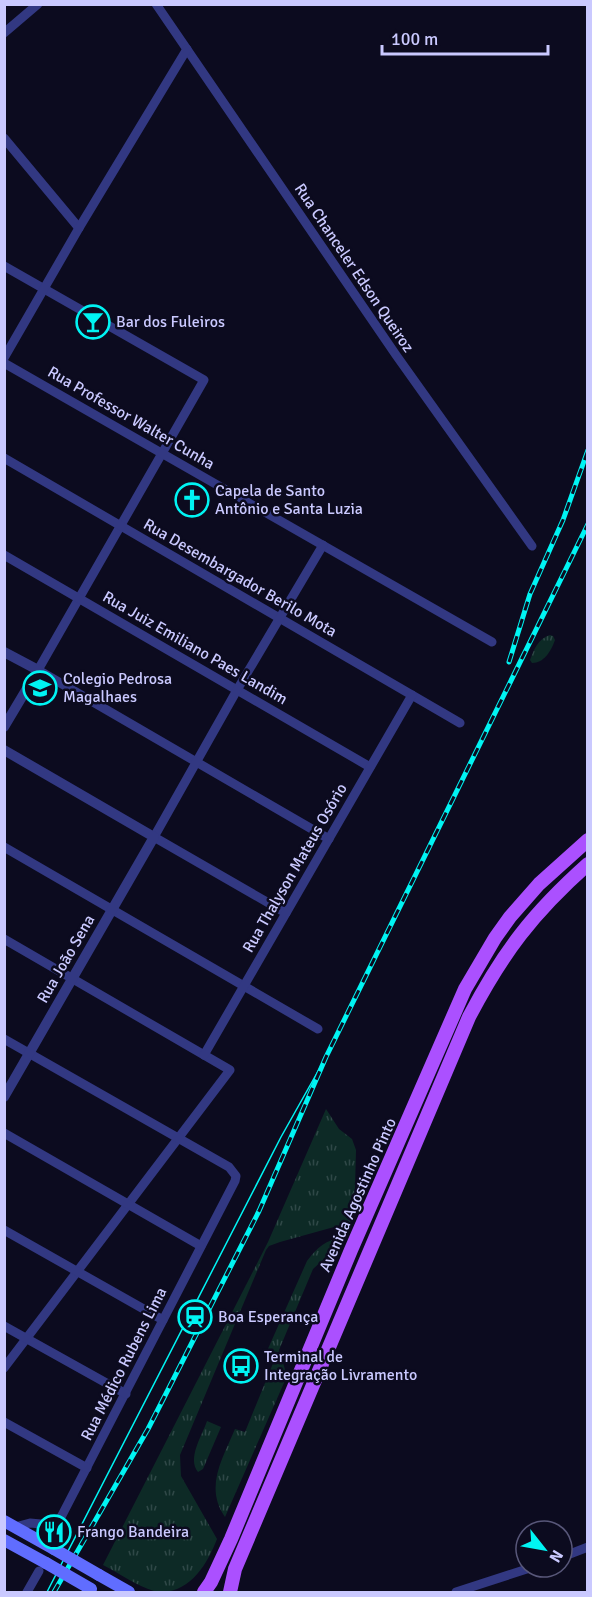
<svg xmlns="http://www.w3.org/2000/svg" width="592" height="1597" font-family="Signika,sans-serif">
<defs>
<pattern id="grass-tufts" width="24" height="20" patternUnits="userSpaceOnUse" patternTransform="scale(1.5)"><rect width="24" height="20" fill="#0d2a26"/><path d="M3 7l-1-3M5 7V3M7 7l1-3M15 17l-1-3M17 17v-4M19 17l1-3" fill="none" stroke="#2f4847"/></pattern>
</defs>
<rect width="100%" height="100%" fill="#0c0b1f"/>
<!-- grass -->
<g fill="url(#grass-tufts)">
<path d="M550 635 553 636 555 640C551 651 544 663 532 663L530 660C534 649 538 639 550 635Z"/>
<path d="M326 1109 339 1129 352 1139 356 1150 355 1188 361 1195 352 1222 280 1242 269 1246 266 1250 180 1455 181 1476 217 1539C207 1565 188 1597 154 1591 137 1586 119 1573 103 1565L268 1242Z"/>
<path d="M343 1238 337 1252 326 1257 313 1269 279 1350 287 1376 225 1517C204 1487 223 1458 235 1429L245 1432 276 1356 267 1351 307 1261C317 1248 326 1239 343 1238Z"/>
<path d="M207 1421 221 1427 203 1469 198 1472C187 1458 202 1436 207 1421Z"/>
</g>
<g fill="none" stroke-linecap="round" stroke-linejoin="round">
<!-- minor -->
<g stroke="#323882" stroke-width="9">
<polyline points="156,4 396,355 532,546"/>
<polyline points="4,33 38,4"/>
<polyline points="4,138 79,228"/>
<polyline points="4,266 204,380 38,670 329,839"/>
<polyline points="4,358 79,228 187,49"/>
<polyline points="4,363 492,642"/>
<polyline points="4,458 460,723"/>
<polyline points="4,555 370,767"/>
<polyline points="4,847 318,1029"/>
<polyline points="286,913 154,837 237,690 323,545"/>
<polyline points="4,939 230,1070 4,1368"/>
<polyline points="4,1039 229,1167 236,1176 235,1181 59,1521 52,1525 30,1523 15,1527"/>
<polyline points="204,1055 412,695"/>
<polyline points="4,1133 201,1246"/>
<polyline points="4,1230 163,1320"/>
<polyline points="4,1326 126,1394"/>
<polyline points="4,1422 87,1468"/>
<polyline points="562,1557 588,1547"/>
<polyline points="27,1592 39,1571"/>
<polyline points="456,1592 533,1567"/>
</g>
<!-- tertiary -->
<g stroke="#323882" stroke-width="10">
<polyline points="4,652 38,670 4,727"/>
<polyline points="4,750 154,837 4,1097"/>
</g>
<!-- secondary -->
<g stroke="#606dff" stroke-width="12">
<polyline points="4,1521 54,1549"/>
<polyline points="4,1540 46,1563"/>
<polyline points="99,1575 129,1592"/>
</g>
<!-- primary -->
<g stroke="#ab50ff" stroke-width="14">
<polyline points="204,1592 211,1582 231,1539 351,1250 465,989 495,938 510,917 539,884 588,840"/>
<path d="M230 1592 235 1569 469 1017C503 952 533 913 588 864"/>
</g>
<!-- tram -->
<polyline stroke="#00f4f3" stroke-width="1.5" points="47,1592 281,1137 326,1057"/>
<defs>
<g id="rail">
<polyline points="509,662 530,594 563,520 588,450"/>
<polyline points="54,1592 148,1429 259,1211 326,1057 588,524"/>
</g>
</defs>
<!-- rail casing -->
<use href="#rail" stroke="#00f4f3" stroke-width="5"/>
<!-- rail -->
<use href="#rail" stroke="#0c0b1f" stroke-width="3" stroke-dasharray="9" stroke-linecap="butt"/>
<!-- secondary-bridge -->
<g stroke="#606dff" stroke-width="12">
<polyline points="54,1549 99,1575"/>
<polyline points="46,1563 91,1589"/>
</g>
</g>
<!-- icons -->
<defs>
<symbol id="bar-ring" viewBox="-11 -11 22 22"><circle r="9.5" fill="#0c0b1f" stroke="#00f4f3" stroke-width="1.5"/><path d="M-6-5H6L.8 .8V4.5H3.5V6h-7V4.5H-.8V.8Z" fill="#00f4f3"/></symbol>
<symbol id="church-ring" viewBox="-11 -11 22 22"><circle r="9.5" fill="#0c0b1f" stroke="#00f4f3" stroke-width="1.5"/><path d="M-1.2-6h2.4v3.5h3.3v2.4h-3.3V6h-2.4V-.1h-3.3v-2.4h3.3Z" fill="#00f4f3"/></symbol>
<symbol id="school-ring" viewBox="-11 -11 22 22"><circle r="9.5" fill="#0c0b1f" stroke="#00f4f3" stroke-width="1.5"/><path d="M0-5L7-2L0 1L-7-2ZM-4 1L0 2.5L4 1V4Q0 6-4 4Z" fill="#00f4f3"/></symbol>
<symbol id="station-ring" viewBox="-11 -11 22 22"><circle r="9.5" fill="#0c0b1f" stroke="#00f4f3" stroke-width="1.5"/><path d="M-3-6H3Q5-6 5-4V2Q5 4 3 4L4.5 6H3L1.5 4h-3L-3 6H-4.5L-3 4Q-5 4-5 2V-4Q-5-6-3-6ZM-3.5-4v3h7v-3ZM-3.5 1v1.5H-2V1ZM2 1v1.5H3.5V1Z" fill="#00f4f3"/></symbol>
<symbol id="bus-ring" viewBox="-11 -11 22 22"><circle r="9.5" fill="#0c0b1f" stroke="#00f4f3" stroke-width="1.5"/><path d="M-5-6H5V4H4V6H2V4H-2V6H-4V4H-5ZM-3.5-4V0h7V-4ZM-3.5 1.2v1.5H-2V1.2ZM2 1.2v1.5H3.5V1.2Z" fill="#00f4f3"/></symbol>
<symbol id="restaurant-ring" viewBox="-11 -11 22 22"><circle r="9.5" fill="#0c0b1f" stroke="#00f4f3" stroke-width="1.5"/><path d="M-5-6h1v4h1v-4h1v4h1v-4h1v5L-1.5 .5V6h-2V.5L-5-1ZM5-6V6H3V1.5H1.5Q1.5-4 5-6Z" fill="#00f4f3"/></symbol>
</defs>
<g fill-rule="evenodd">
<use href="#bar-ring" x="74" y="303" width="38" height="38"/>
<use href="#church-ring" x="173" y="481" width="38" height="38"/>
<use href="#school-ring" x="21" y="669" width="38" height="38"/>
<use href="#station-ring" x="176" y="1298" width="38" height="38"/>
<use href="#bus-ring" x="222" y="1347" width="38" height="38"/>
<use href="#restaurant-ring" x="35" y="1513" width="38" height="38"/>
</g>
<g text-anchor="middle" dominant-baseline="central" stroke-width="5" stroke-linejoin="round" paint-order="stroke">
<!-- street labels -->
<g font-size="16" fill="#cac9ff" stroke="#0c0b1f">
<text transform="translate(354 268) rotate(56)">Rua Chanceler Edson Queiroz</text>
<text transform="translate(131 418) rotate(30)">Rua Professor Walter Cunha</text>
<text transform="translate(240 578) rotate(30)">Rua Desembargador Berilo Mota</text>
<text transform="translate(195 648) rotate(30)">Rua Juiz Emiliano Paes Landim</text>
<text transform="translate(295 868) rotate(-60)">Rua Thalyson Mateus Osório</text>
<text transform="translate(66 959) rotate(-60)">Rua João Sena</text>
<text transform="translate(358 1195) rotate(-66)">Avenida Agostinho Pinto</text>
<text transform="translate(124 1364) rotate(-63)">Rua Médico Rubens Lima</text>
</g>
<!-- poi labels -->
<g font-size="16" fill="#cac9ff" stroke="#0c0b1f" text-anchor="start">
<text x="116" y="322">Bar dos Fuleiros</text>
<text x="215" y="491">Capela de Santo<tspan x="215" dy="18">Antônio e Santa Luzia</tspan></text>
<text x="63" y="679">Colegio Pedrosa<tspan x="63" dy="18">Magalhaes</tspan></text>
<text x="218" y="1317">Boa Esperança</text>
<text x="264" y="1357">Terminal de<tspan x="264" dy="18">Integração Livramento</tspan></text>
<text x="77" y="1532">Frango Bandeira</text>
</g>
</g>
<!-- border -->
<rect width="592" height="1597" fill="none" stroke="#cac9ff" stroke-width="12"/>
<!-- north arrow -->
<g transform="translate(544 1549) rotate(121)"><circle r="28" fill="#0c0b1f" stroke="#585779" stroke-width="1.5"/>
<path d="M0-4.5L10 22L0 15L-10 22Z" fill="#00f4f3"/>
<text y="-9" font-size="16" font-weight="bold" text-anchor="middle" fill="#cac9ff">N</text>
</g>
<!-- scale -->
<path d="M382 45v9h166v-9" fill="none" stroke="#cac9ff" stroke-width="3"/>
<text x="391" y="45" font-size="18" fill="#cac9ff" stroke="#0c0b1f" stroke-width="4.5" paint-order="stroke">100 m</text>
</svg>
